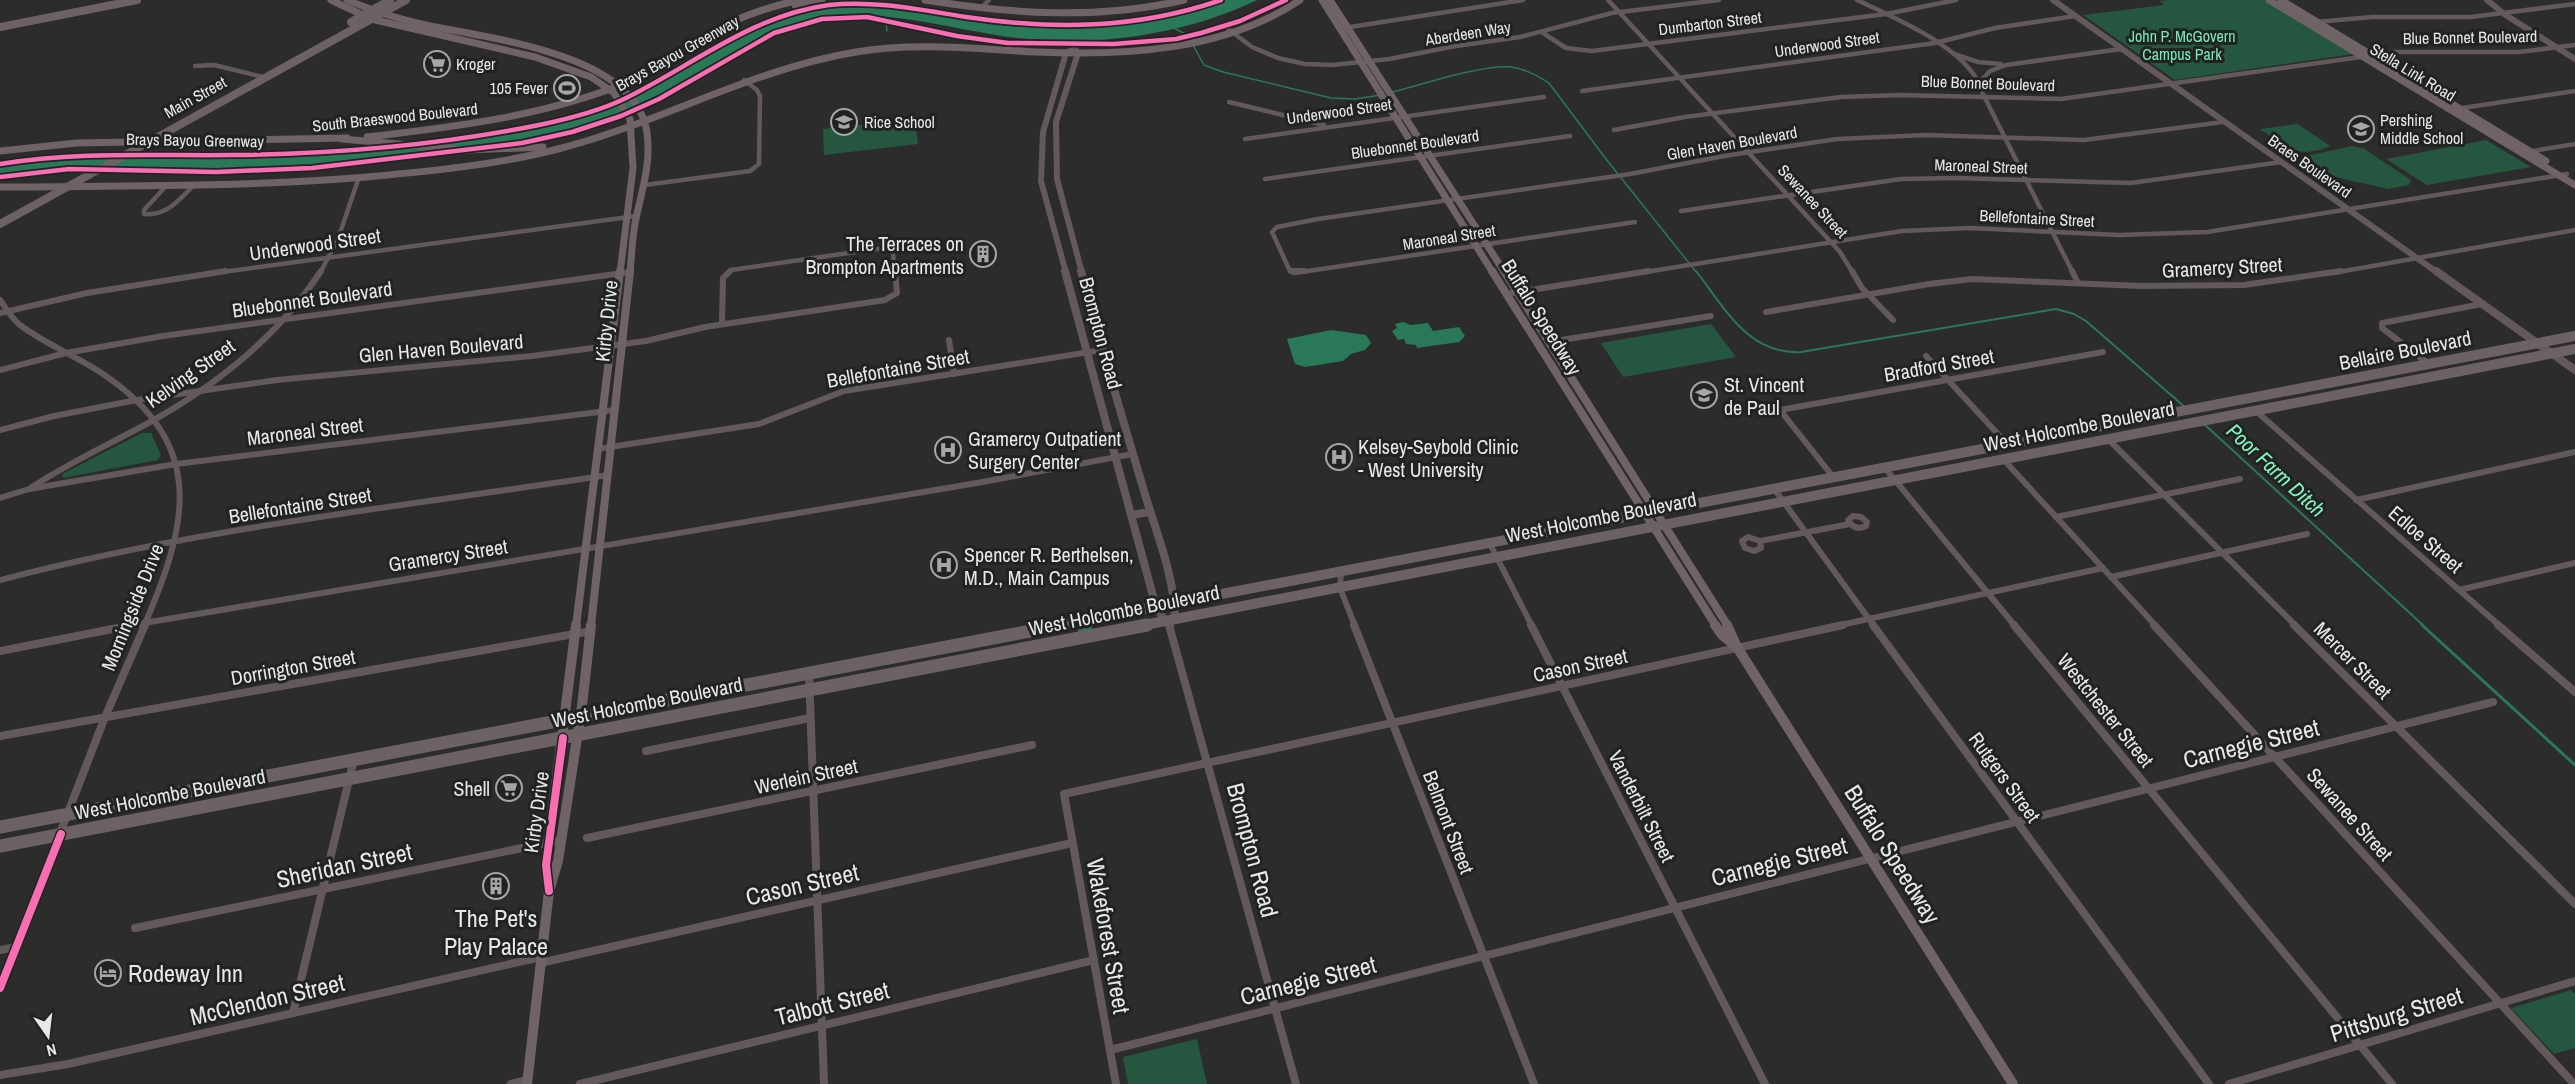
<svg xmlns="http://www.w3.org/2000/svg" width="2575" height="1084" font-family="'Archivo Narrow',sans-serif">
<rect width="100%" height="100%" fill="#2c2c2c"/>
<!-- green -->
<g fill="#25563f">
<polygon points="2170,0 2264,0 2353,54 2175,80 2083,15 2164,5 2160,1"/>
<polygon points="915,119 918,144 824,155 823,129"/>
<path d="M2297 124 2299 125 2330 146C2297 160 2286 147 2260 129Z"/>
<polygon points="2486,140 2531,167 2427,185 2386,159"/>
<polygon points="2352,146 2363,148 2411,180 2409,185 2388,189 2327,175 2302,157"/>
<polygon points="1711,324 1736,357 1623,377 1601,343"/>
<polygon points="142,433 151,433 161,455 158,460 63,478 62,474"/>
<polygon points="2571,990 2575,994 2575,1048 2554,1054 2511,1008"/>
<polygon points="1197,1039 1207,1084 1128,1084 1123,1057"/>
</g>
<!-- water -->
<g fill="#297857">
<path d="M1224 0H1257C1178 38 1082 49 996 35 946 27 886 11 835 16 764 23 711 73 648 103 614 120 575 131 537 139 501 146 464 150 428 155 363 163 299 170 234 171 155 173 78 163 0 176V164C29 159 58 154 88 153 136 152 185 157 233 156 338 154 444 144 547 124 577 119 610 108 637 94 701 60 758 14 831 6 894 0 957 19 1019 26 1088 34 1159 24 1224 0Z"/>
<polygon points="1403,322 1411,325 1428,323 1433,331 1459,327 1465,336 1459,342 1417,348 1416,345 1406,344 1404,339 1398,340 1392,331 1397,328 1395,324"/>
<polygon points="1331,330 1366,335 1371,343 1365,350 1351,354 1343,361 1305,367 1295,364 1287,339"/>
</g>
<g fill="none" stroke-linecap="round" stroke-linejoin="round">
<!-- stream-far2 -->
<g stroke="#297857" stroke-width="1.5">
<polyline points="885,16 887,31"/>
<polyline points="1174,28 1187,35 1190,40"/>
<polyline points="1193,45 1204,65 1223,72 1331,98 1355,99 1381,95"/>
<path d="M1392 92C1421 85 1484 64 1511 67 1525 69 1537 75 1549 83L1606 159 1697 273"/>
</g>
<!-- stream-far1 -->
<g stroke="#297857" stroke-width="2">
<path d="M1696 271C1725 308 1748 355 1801 352L2056 309 2074 314 2086 321 2186 408"/>
<polyline points="2204,424 2424,626"/>
</g>
<!-- stream -->
<polyline stroke="#297857" stroke-width="3" points="2422,625 2575,765"/>
<!-- river -->
<polyline stroke="#297857" stroke-width="14" points="1085,628 1085,630"/>
<!-- minor-far2 -->
<g stroke="#63595b" stroke-width="4.5">
<polyline points="1608,0 1840,252 1853,273"/>
<path d="M1857 0C1895 18 1973 50 1983 94L2073 273"/>
<polyline points="980,9 989,0"/>
<polyline points="2316,22 2372,17 2471,17 2575,4"/>
<polyline points="1344,28 1523,0"/>
<polyline points="1228,29 1252,47 1278,58 1305,64 1332,65 1389,59 1456,46 1520,37 1612,13 1719,0"/>
<polyline points="1543,33 1566,48 1592,51 1886,14 1956,0"/>
<polyline points="1954,54 1978,62 2001,64"/>
<polyline points="195,66 214,65 263,77"/>
<polyline points="1980,82 1990,71 2006,65 2121,49"/>
<polyline points="1582,91 1935,43 1995,28 2075,16"/>
<polyline points="1229,102 1324,125"/>
<polyline points="2456,109 2575,91"/>
<polyline points="1614,130 1685,117 1841,97 1900,95 2061,99 2396,52 2519,52 2575,45"/>
<polyline points="1245,139 1544,97"/>
<polyline points="2527,152 2575,144"/>
<polyline points="1265,179 1570,136"/>
<path d="M167 185 144 210V214C167 216 179 200 194 185"/>
<polyline points="645,185 750,171 759,164 760,96 757,90 744,80"/>
<polyline points="1681,211 1901,179 1955,178 2131,183 2281,162"/>
<polyline points="215,273 636,216"/>
<polyline points="320,273 338,239 359,177"/>
<polyline points="624,273 630,272"/>
<polyline points="728,273 731,270 876,249 888,249 893,253 895,273"/>
<polyline points="1294,273 1290,271 1272,232 1277,227 1318,219 1630,174 1724,156 1837,139 1926,135 2084,140 2223,122"/>
<polyline points="1295,273 1635,222"/>
<polyline points="1639,273 1902,231 1970,228 2119,235 2207,232 2567,174"/>
<polyline points="2333,273 2575,230"/>
</g>
<!-- minor-far1 -->
<g stroke="#63595b" stroke-width="6">
<polyline points="1291,271 1305,271"/>
<polyline points="1852,271 1862,288 1893,320"/>
<polyline points="2072,271 2078,283"/>
<polyline points="1506,294 1649,271"/>
<path d="M0 300C6 308 12 319 20 325 45 344 76 356 103 374 208 445 188 524 144 626"/>
<polyline points="1766,312 1929,284 1972,279 2141,286 2244,285 2341,271"/>
<polyline points="0,313 87,293 226,271"/>
<polyline points="722,324 723,278 730,271"/>
<polyline points="949,340 954,374"/>
<polyline points="1549,342 1711,316"/>
<polyline points="1926,356 2008,445"/>
<polyline points="2429,364 2382,328 2382,323 2482,304"/>
<polyline points="0,370 66,353 163,336 630,272"/>
<polyline points="2256,411 2500,626"/>
<polyline points="0,430 54,416 137,400 277,380 532,356 646,341 705,327 885,300 897,293 895,271"/>
<polyline points="2109,440 2296,626"/>
<polyline points="597,449 759,424 844,391 1102,350"/>
<polyline points="2004,460 2156,626"/>
<polyline points="1885,468 2015,626"/>
<polyline points="1834,478 1780,410 2103,352"/>
<path d="M32 487C70 462 112 443 152 421 218 384 279 335 321 271"/>
<polyline points="1775,490 1874,626"/>
<polyline points="0,498 29,489 176,464 615,410"/>
<polyline points="2356,500 2575,452"/>
<path d="M1853 516 1861 517 1867 522 1866 526C1858 530 1852 527 1848 520Z"/>
<polyline points="2056,517 2240,479"/>
<polygon points="1748,537 1760,541 1761,548 1754,551 1745,548 1742,541"/>
<polyline points="1760,541 1850,524"/>
<polyline points="1490,544 1532,626"/>
<polyline points="1341,572 1340,588 1355,626"/>
<polyline points="2111,577 2307,534"/>
<path d="M0 580C199 528 405 506 608 475"/>
<polyline points="2459,590 2575,563"/>
<polyline points="1166,622 1171,626"/>
<polyline points="126,626 977,483 1133,454"/>
<polyline points="1836,626 2103,568"/>
</g>
<!-- minor -->
<g stroke="#63595b" stroke-width="8">
<polyline points="1169,625 1296,1084"/>
<polyline points="1354,625 1534,1084"/>
<polyline points="1531,625 1765,1084"/>
<polyline points="1873,625 2209,1084"/>
<polyline points="2014,625 2392,1084"/>
<polyline points="2154,625 2574,1084"/>
<polyline points="2294,625 2575,904"/>
<polyline points="2498,625 2575,692"/>
<polyline points="0,651 133,625"/>
<polyline points="809,673 824,1084"/>
<polyline points="0,736 591,631"/>
<polyline points="646,751 810,718"/>
<polyline points="587,838 1032,745"/>
<polyline points="135,928 561,840"/>
<polyline points="0,950 17,947"/>
<polyline points="540,963 1072,843"/>
<polyline points="0,988 105,717 145,625"/>
<polyline points="293,1013 354,759"/>
<polyline points="1110,1050 2493,702"/>
<polyline points="0,1075 68,1064 541,957"/>
<polyline points="511,1084 527,1080"/>
<polyline points="580,1084 1094,960"/>
<polyline points="1116,1084 1064,794 1843,625"/>
<polyline points="2229,1084 2575,981"/>
</g>
<!-- tertiary-far1 -->
<g stroke="#63595b" stroke-width="6">
<polyline points="2053,0 2438,273"/>
<polyline points="2487,0 2504,14 2575,59"/>
<polyline points="1075,49 1078,53 1056,122 1057,179 1082,273"/>
<polyline points="1066,273 1041,181 1043,132 1066,53 1074,49"/>
</g>
<!-- tertiary -->
<g stroke="#63595b" stroke-width="8">
<polyline points="1065,271 1156,607 1166,622"/>
<path d="M1081 271C1101 345 1122 418 1144 491 1156 532 1175 577 1175 620"/>
<polyline points="2436,271 2575,370"/>
<polyline points="1131,515 1150,512"/>
</g>
<!-- secondary-far2 -->
<g stroke="#6f6365" stroke-width="7">
<polyline points="331,0 371,19 535,57 591,77 614,93 630,119 633,168 620,273"/>
<path d="M347 0C371 10 395 18 421 24 484 38 636 52 647 133 651 161 643 187 637 214 632 233 632 253 630 273"/>
<path d="M925 0C1013 14 1097 20 1184 0"/>
<polyline points="1322,0 1493,273"/>
<polyline points="1330,0 1505,273"/>
<polyline points="2269,0 2575,185"/>
<polyline points="2281,0 2546,161"/>
<polyline points="795,5 822,0"/>
<path d="M367 137C455 127 544 116 626 83 656 70 681 50 709 34 737 17 768 7 799 0"/>
<polyline points="342,139 467,150 543,147"/>
<polyline points="0,151 77,143 347,138"/>
<path d="M0 187C122 186 245 187 367 177 431 171 496 165 558 149 660 123 752 69 856 52 916 42 976 49 1036 52 1125 56 1224 51 1300 0"/>
</g>
<!-- secondary-far1 -->
<g stroke="#6f6365" stroke-width="8">
<polyline points="1492,271 1716,626"/>
<polyline points="1504,271 1728,626"/>
<polyline points="576,626 620,271"/>
<polyline points="591,626 630,271"/>
</g>
<!-- secondary -->
<g stroke="#6f6365" stroke-width="10">
<polyline points="1715,625 1722,635 1736,646"/>
<polyline points="1727,625 1737,647 2013,1084"/>
<polyline points="548,886 546,865 576,625"/>
<polyline points="527,1084 549,891 558,861 582,706 591,625"/>
</g>
<!-- primary-far2 -->
<g stroke="#6d6263" stroke-width="8">
<polyline points="351,22 390,0"/>
<polyline points="0,27 137,0"/>
<polyline points="0,224 406,0"/>
</g>
<!-- primary-far1 -->
<g stroke="#6d6263" stroke-width="10">
<polyline points="1054,626 2575,336"/>
<polyline points="1139,626 2575,349"/>
</g>
<!-- primary -->
<g stroke="#6d6263" stroke-width="13">
<polyline points="0,827 1062,625"/>
<polyline points="0,846 1147,625"/>
</g>
<defs>
<g id="cycleway-far1">
<path d="M0 164C78 151 154 156 233 155 335 154 439 145 539 125 568 119 597 112 624 99 692 66 752 15 829 5 874 0 921 10 966 17 1054 30 1137 29 1221 0"/>
<polyline points="0,177 69,169 216,172 312,168 522,143 572,132 621,116 659,99 774,33 822,19 867,17 957,36 1008,43 1114,44 1176,39 1201,33 1240,21 1286,0"/>
</g>
<g id="cycleway">
<polyline points="549,891 546,865 563,738"/>
<polyline points="0,988 61,834"/>
</g>
</defs>
<!-- cycleway-far1 casing -->
<use href="#cycleway-far1" stroke="#212322" stroke-width="8"/>
<!-- cycleway casing -->
<use href="#cycleway" stroke="#212322" stroke-width="11"/>
<!-- cycleway-far1 -->
<use href="#cycleway-far1" stroke="#f96db3" stroke-width="4.5"/>
<!-- cycleway -->
<use href="#cycleway" stroke="#f96db3" stroke-width="8"/>
</g>
<!-- icons -->
<defs>
<symbol id="supermarket-ring" viewBox="-11 -11 22 22"><circle r="9.5" fill="#212322" stroke="#a6a6a6" stroke-width="1.5"/><path d="M-6-5.5h2.5l.6 2H6L4.5 2H-2.5L-4.4-4H-6ZM-1.5 3.2a1.3 1.3 0 1 0 .1 0ZM3 3.2a1.3 1.3 0 1 0 .1 0Z" fill="#a6a6a6"/></symbol>
<symbol id="stadium-ring" viewBox="-11 -11 22 22"><circle r="9.5" fill="#212322" stroke="#a6a6a6" stroke-width="1.5"/><path d="M0-5a6.5 5 0 1 0 0 10a6.5 5 0 1 0 0-10ZM-3.5-1.8h7v3.6h-7Z" fill="#a6a6a6"/></symbol>
<symbol id="school-ring" viewBox="-11 -11 22 22"><circle r="9.5" fill="#212322" stroke="#a6a6a6" stroke-width="1.5"/><path d="M0-5L7-2L0 1L-7-2ZM-4 1L0 2.5L4 1V4Q0 6-4 4Z" fill="#a6a6a6"/></symbol>
<symbol id="building-ring" viewBox="-11 -11 22 22"><circle r="9.5" fill="#212322" stroke="#a6a6a6" stroke-width="1.5"/><path d="M-4-6H4V6H1V3H-1V6H-4ZM-2.5-4.3h1.7v1.8h-1.7ZM.8-4.3h1.7v1.8H.8ZM-2.5-1h1.7V.8h-1.7ZM.8-1h1.7V.8H.8Z" fill="#a6a6a6"/></symbol>
<symbol id="hospital-ring" viewBox="-11 -11 22 22"><circle r="9.5" fill="#212322" stroke="#a6a6a6" stroke-width="1.5"/><path d="M-5-5h3v3.5h4V-5h3V5h-3V1.5h-4V5h-3Z" fill="#a6a6a6"/></symbol>
<symbol id="hotel-ring" viewBox="-11 -11 22 22"><circle r="9.5" fill="#212322" stroke="#a6a6a6" stroke-width="1.5"/><path d="M-6-4.5h1.5V1H6V5H4.5V3h-9V5H-6ZM-4 0a1.8 1.8 0 1 1 3.6 0ZM.5 0V-2.5h3Q6-2.5 6 0Z" fill="#a6a6a6"/></symbol>
</defs>
<g fill-rule="evenodd">
<use href="#supermarket-ring" x="422" y="49" width="30" height="30"/>
<use href="#stadium-ring" x="552" y="73" width="30" height="30"/>
<use href="#school-ring" x="829" y="107" width="30" height="30"/>
<use href="#school-ring" x="2346" y="114" width="30" height="30"/>
<use href="#building-ring" x="968" y="239" width="30" height="30"/>
<use href="#school-ring" x="1689" y="380" width="30" height="30"/>
<use href="#hospital-ring" x="933" y="435" width="30" height="30"/>
<use href="#hospital-ring" x="1324" y="442" width="30" height="30"/>
<use href="#hospital-ring" x="929" y="550" width="30" height="30"/>
<use href="#supermarket-ring" x="494" y="773" width="30" height="30"/>
<use href="#building-ring" x="481" y="871" width="30" height="30"/>
<use href="#hotel-ring" x="93" y="958" width="30" height="30"/>
</g>
<g text-anchor="middle" dominant-baseline="central" stroke-width="6" stroke-linejoin="round" paint-order="stroke">
<!-- far-street labels -->
<g font-size="16" fill="#e7e8e7" stroke="#212322">
<text transform="translate(1710 23) rotate(-7)">Dumbarton Street</text>
<text transform="translate(1468 33) rotate(-9)">Aberdeen Way</text>
<text transform="translate(2470 37) rotate(-1)">Blue Bonnet Boulevard</text>
<text transform="translate(1827 44) rotate(-8)">Underwood Street</text>
<text transform="translate(677 53) rotate(-29)">Brays Bayou Greenway</text>
<text transform="translate(2413 72) rotate(31)">Stella Link Road</text>
<text transform="translate(1988 83) rotate(2)">Blue Bonnet Boulevard</text>
<text transform="translate(195 97) rotate(-29)">Main Street</text>
<text transform="translate(1339 111) rotate(-8)">Underwood Street</text>
<text transform="translate(395 117) rotate(-6)">South Braeswood Boulevard</text>
<text transform="translate(195 140) rotate(1)">Brays Bayou Greenway</text>
<text transform="translate(1732 143) rotate(-10)">Glen Haven Boulevard</text>
<text transform="translate(1415 144) rotate(-8)">Bluebonnet Boulevard</text>
<text transform="translate(1981 166) rotate(2)">Maroneal Street</text>
<text transform="translate(2310 166) rotate(35)">Braes Boulevard</text>
<text transform="translate(1813 201) rotate(47)">Sewanee Street</text>
<text transform="translate(2037 218) rotate(3)">Bellefontaine Street</text>
<text transform="translate(1449 237) rotate(-9)">Maroneal Street</text>
</g>
<!-- far-park labels -->
<g font-size="16" fill="#78ecb5" stroke="#212322">
<text x="2182" y="36">John P. McGovern<tspan x="2182" dy="18">Campus Park</tspan></text>
</g>
<!-- far-poi labels -->
<g font-size="16" fill="#e7e8e7" stroke="#212322" text-anchor="start">
<text x="456" y="64">Kroger</text>
<text x="548" y="88" text-anchor="end">105 Fever</text>
<text x="2380" y="120">Pershing<tspan x="2380" dy="18">Middle School</tspan></text>
<text x="864" y="122">Rice School</text>
</g>
<!-- poi labels -->
<g font-size="20" fill="#e7e8e7" stroke="#212322" text-anchor="start">
<text x="964" y="243" text-anchor="end">The Terraces on<tspan x="964" dy="23">Brompton Apartments</tspan></text>
<text x="1724" y="384">St. Vincent<tspan x="1724" dy="23">de Paul</tspan></text>
<text x="968" y="438">Gramercy Outpatient<tspan x="968" dy="23">Surgery Center</tspan></text>
<text x="1358" y="446">Kelsey-Seybold Clinic<tspan x="1358" dy="23">- West University</tspan></text>
<text x="964" y="554">Spencer R. Berthelsen,<tspan x="964" dy="23">M.D., Main Campus</tspan></text>
<text x="490" y="788" text-anchor="end">Shell</text>
</g>
<!-- street labels -->
<g font-size="20" fill="#e7e8e7" stroke="#212322">
<text transform="translate(315 244) rotate(-8)">Underwood Street</text>
<text transform="translate(2222 267) rotate(-3)">Gramercy Street</text>
<text transform="translate(312 299) rotate(-8)">Bluebonnet Boulevard</text>
<text transform="translate(1542 317) rotate(58)">Buffalo Speedway</text>
<text transform="translate(606 321) rotate(-84)">Kirby Drive</text>
<text transform="translate(1101 333) rotate(75)">Brompton Road</text>
<text transform="translate(441 348) rotate(-5)">Glen Haven Boulevard</text>
<text transform="translate(2405 350) rotate(-11)">Bellaire Boulevard</text>
<text transform="translate(1939 365) rotate(-10)">Bradford Street</text>
<text transform="translate(898 368) rotate(-10)">Bellefontaine Street</text>
<text transform="translate(190 373) rotate(-35)">Kelving Street</text>
<text transform="translate(2079 426) rotate(-11)">West Holcombe Boulevard</text>
<text transform="translate(305 431) rotate(-7)">Maroneal Street</text>
<text transform="translate(300 505) rotate(-9)">Bellefontaine Street</text>
<text transform="translate(1601 517) rotate(-11)">West Holcombe Boulevard</text>
<text transform="translate(2426 539) rotate(41)">Edloe Street</text>
<text transform="translate(448 555) rotate(-9)">Gramercy Street</text>
<text transform="translate(132 607) rotate(-68)">Morningside Drive</text>
<text transform="translate(1124 610) rotate(-11)">West Holcombe Boulevard</text>
<text transform="translate(2353 660) rotate(45)">Mercer Street</text>
<text transform="translate(1580 665) rotate(-12)">Cason Street</text>
<text transform="translate(293 667) rotate(-10)">Dorrington Street</text>
<text transform="translate(647 702) rotate(-11)">West Holcombe Boulevard</text>
<text transform="translate(2106 710) rotate(51)">Westchester Street</text>
<text transform="translate(806 776) rotate(-12)">Werlein Street</text>
<text transform="translate(2005 777) rotate(54)">Rutgers Street</text>
<text transform="translate(170 794) rotate(-11)">West Holcombe Boulevard</text>
<text transform="translate(1642 806) rotate(63)">Vanderbilt Street</text>
<text transform="translate(536 812) rotate(-82)">Kirby Drive</text>
<text transform="translate(2350 814) rotate(48)">Sewanee Street</text>
<text transform="translate(1449 822) rotate(69)">Belmont Street</text>
</g>
<!-- water labels -->
<g font-size="21" font-style="italic" fill="#82f5be" stroke="#212322">
<text transform="translate(2276 470) rotate(43)">Poor Farm Ditch</text>
</g>
<!-- near-street labels -->
<g font-size="24" fill="#e7e8e7" stroke="#212322">
<text transform="translate(2251 743) rotate(-14)">Carnegie Street</text>
<text transform="translate(1253 850) rotate(75)">Brompton Road</text>
<text transform="translate(1893 854) rotate(58)">Buffalo Speedway</text>
<text transform="translate(1779 861) rotate(-14)">Carnegie Street</text>
<text transform="translate(344 865) rotate(-12)">Sheridan Street</text>
<text transform="translate(802 884) rotate(-13)">Cason Street</text>
<text transform="translate(1109 936) rotate(80)">Wakeforest Street</text>
<text transform="translate(1308 980) rotate(-14)">Carnegie Street</text>
<text transform="translate(267 999) rotate(-13)">McClendon Street</text>
<text transform="translate(832 1003) rotate(-14)">Talbott Street</text>
<text transform="translate(2396 1014) rotate(-17)">Pittsburg Street</text>
</g>
<!-- near-poi labels -->
<g font-size="24" fill="#e7e8e7" stroke="#212322">
<text x="496" y="918">The Pet's<tspan x="496" dy="28">Play Palace</tspan></text>
<text x="128" y="973" text-anchor="start">Rodeway Inn</text>
</g>
</g>
<!-- north arrow -->
<g transform="translate(48 1036) rotate(166)" stroke="#212322" stroke-width="4.5" paint-order="stroke">
<path d="M0-4.5L10 22L0 15L-10 22Z" fill="#e7e8e7"/>
<text y="-9" font-size="16" font-weight="bold" text-anchor="middle" fill="#e7e8e7">N</text>
</g>
</svg>
